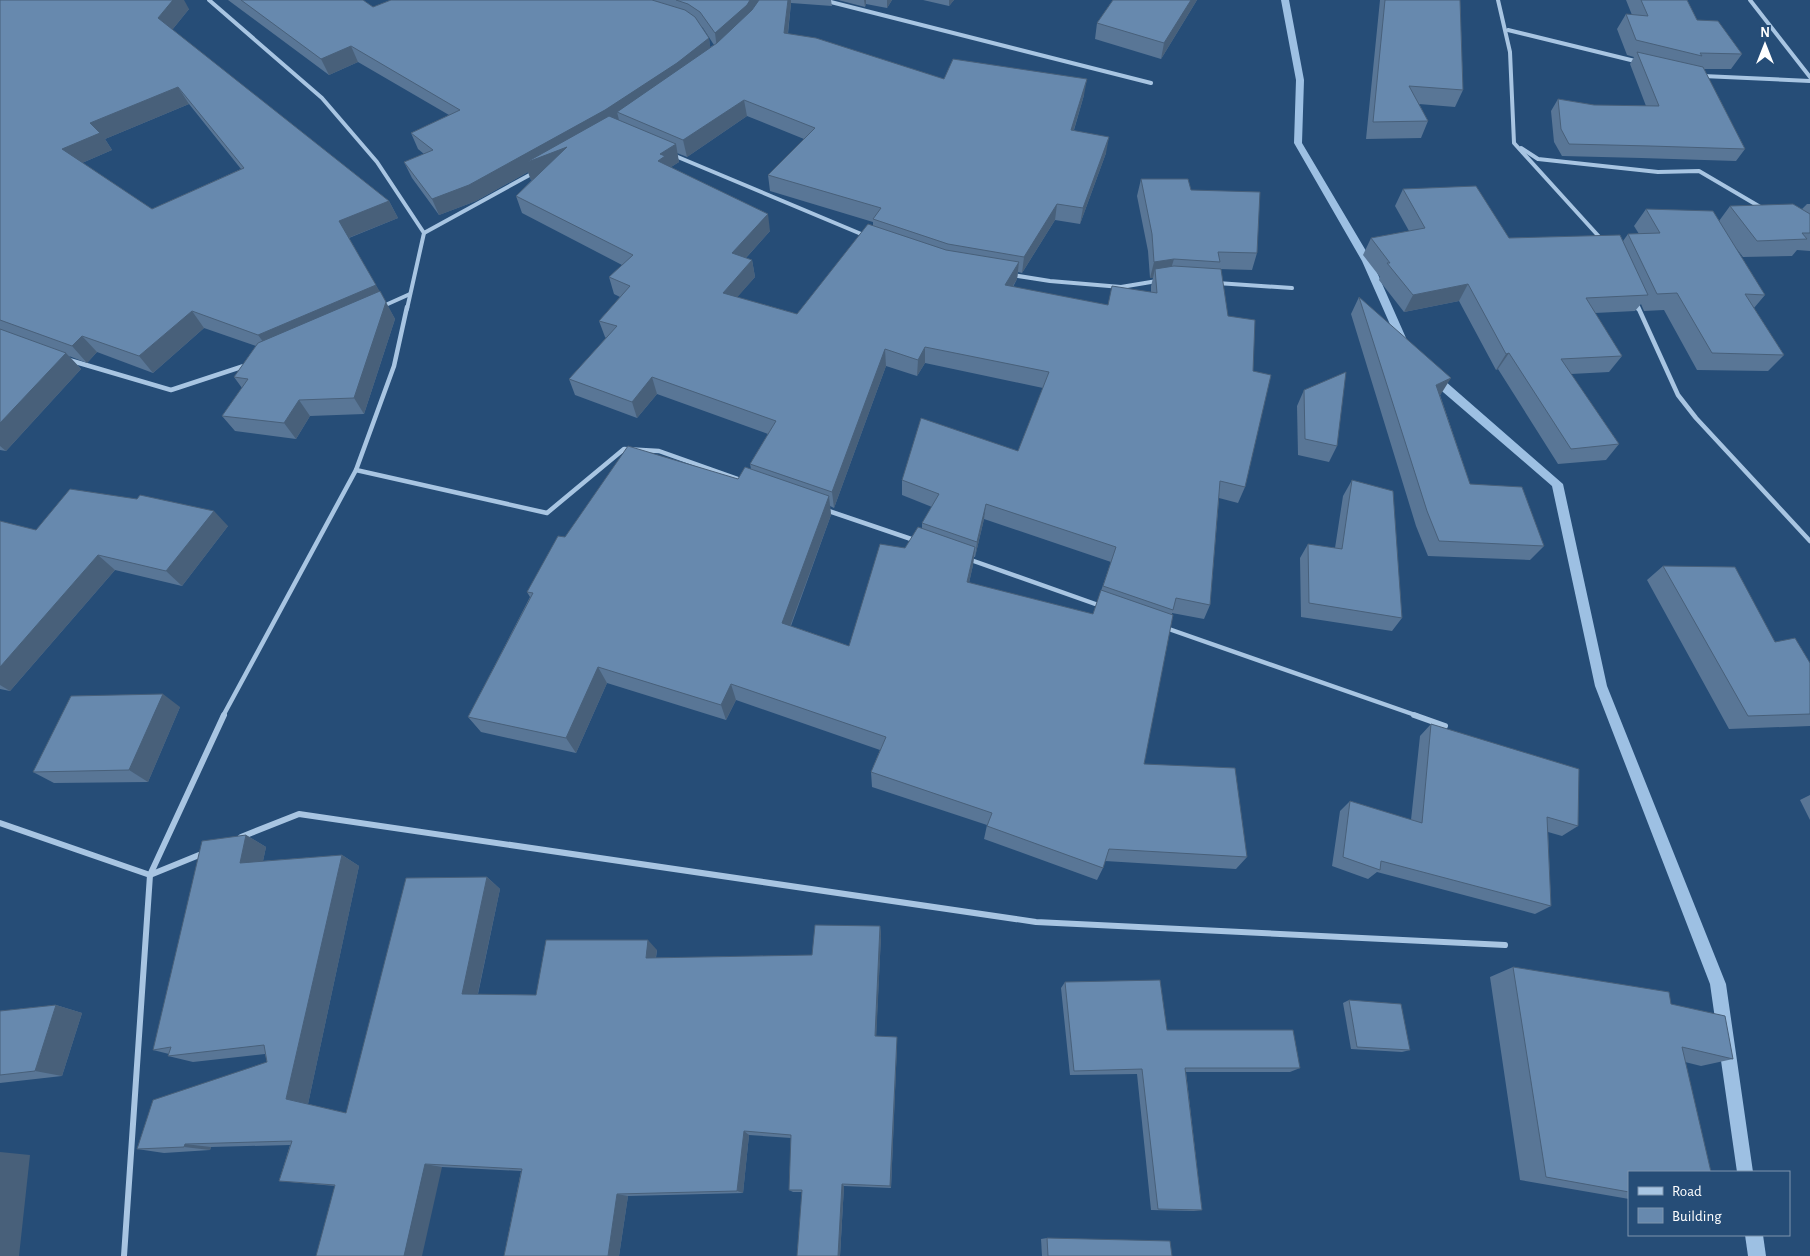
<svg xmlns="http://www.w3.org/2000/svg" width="1810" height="1256" font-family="'Alegreya Sans',sans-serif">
<rect width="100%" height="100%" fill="#264d77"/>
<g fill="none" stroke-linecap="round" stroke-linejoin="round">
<!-- stream -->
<g fill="#9dc0e3" fill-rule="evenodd">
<polygon points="1281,0 1289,0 1304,80 1302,143 1372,261 1410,347 1409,350 1405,351 1400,347 1362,261 1294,143 1296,80"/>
<polygon points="1433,373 1437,374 1563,484 1607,686 1726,984 1753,1172 1737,1172 1710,984 1595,686 1552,486 1429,380 1429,374"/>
<polygon points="1745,1235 1763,1235 1766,1256 1748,1256"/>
</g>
<!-- minor-far2 -->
<g stroke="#a8c5e2" stroke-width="4">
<polyline points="209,0 322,98 377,162 424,233 407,309"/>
<polyline points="823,0 1151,83"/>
<polyline points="1498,0 1510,52 1514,143 1603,241"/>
<polyline points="1750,0 1810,77"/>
<polyline points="1508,30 1639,62"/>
<polyline points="1703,76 1810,81"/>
<polyline points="1521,148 1538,159 1658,172 1699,171 1762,208"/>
<polyline points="673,155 866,236"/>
<polyline points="424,233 535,172"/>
<polyline points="1012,275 1050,281 1121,287 1157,281"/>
<polyline points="1217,283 1292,288"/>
<polyline points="1636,304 1638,309"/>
<polyline points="381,307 410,294"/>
</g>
<!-- minor-far1 -->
<g stroke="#a8c5e2" stroke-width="4.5">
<polyline points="1638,307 1678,395 1696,418 1810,541"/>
<polyline points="69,360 171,390 247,365"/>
<polyline points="356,470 547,513 624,449 659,451 738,479"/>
<polyline points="826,510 917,541"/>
<polyline points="968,559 1101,606"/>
<polyline points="1166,628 1418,716"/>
<polyline points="223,716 356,470 394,366 407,307"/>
</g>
<!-- minor -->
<g stroke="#a8c5e2" stroke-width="6">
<polyline points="1414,715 1445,726"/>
<polyline points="0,823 150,875 204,853"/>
<polyline points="241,837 299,814 1036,922 1505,945"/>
<polyline points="124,1256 150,875 224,715"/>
</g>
</g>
<!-- wall -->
<g fill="#597696" fill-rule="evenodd">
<path d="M0 0 189 9 172 30 389 201 398 218 349 238 395 319 364 414 310 416 296 439 235 431 222 416 242 388 234 377 256 346 204 328 153 373 97 352 87 363 69 356 81 369 6 451 0 450ZM189 104 241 169 152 209 82 163 112 150 105 139Z"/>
<path d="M228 0H363L373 7 391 0H831L832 6 791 3 788 34 944 79 1084 95 1074 130 1106 153 1080 224 1055 220 1022 273 1018 272 1017 279 1013 287 1108 305 1151 292V286L1153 278H1150L1148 251 1137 196 1141 179 1191 190 1257 253 1252 270 1218 269 1245 487 1238 503 1219 498 1210 605 1204 619 1172 613V614L1144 764 1247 857 1236 869 1105 861 1103 868 1097 880 984 839 987 825 872 787 871 772 880 750 736 700 726 720 607 683 576 753 481 732 468 717 530 597 527 592 565 537 738 479 751 469 750 464 768 434 657 394 637 418 575 395 569 379 606 338 605 337 599 321 620 297 614 294 609 277 622 265 522 213 516 196 533 179 531 180 528 172 476 201 439 215 412 178 404 162 424 154 418 149 411 133 449 115 358 62 329 75ZM701 26 703 28 714 45 710 47 709 38ZM747 116 804 139 768 175 770 191 873 222V226L797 314 737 297 755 277 752 260 746 258 770 231 671 167 679 162 677 153 687 157ZM925 363 1043 388 1018 451 902 480V495L932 507 922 523V528L905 548 849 646 791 626 831 515 830 506 834 508 886 366 917 376ZM984 519 1111 562 1093 614 969 583 973 565 974 557H975Z"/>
<polygon points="838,0 892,0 887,8 866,4 865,7"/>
<polygon points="923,0 954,0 949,6"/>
<polygon points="1113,0 1197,0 1161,59 1095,39 1097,23"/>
<polygon points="1380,0 1460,0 1463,90 1455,107 1419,104 1428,121 1421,138 1366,139"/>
<polygon points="1626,0 1687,0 1697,20 1742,54 1731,69 1704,69 1745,149 1736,161 1641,158 1562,156 1554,142 1551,111 1558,99 1594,105 1646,106 1630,64 1634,57 1627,55 1617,29 1626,14 1632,15"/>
<polygon points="1403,189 1509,238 1623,241 1628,234 1639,234 1634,226 1646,209 1719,221 1730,206 1802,209 1807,204 1810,204 1810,251 1797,250 1792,256 1743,257 1736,248 1765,295 1754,308 1784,355 1768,371 1697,370 1664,310 1644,311 1641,304 1635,311 1595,313 1622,356 1609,372 1571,374 1619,444 1606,460 1558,464 1498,369 1496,370 1459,301 1404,312 1379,280 1380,277 1363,255 1371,238 1409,231 1395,206"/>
<polygon points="1359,297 1441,394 1440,395 1470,484 1544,546 1530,560 1428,556 1416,526 1351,314"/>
<polygon points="1304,390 1337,446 1329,462 1298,455 1297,406"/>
<polygon points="1352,480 1402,618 1392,631 1301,617 1300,558 1308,544 1335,548 1343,496"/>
<polygon points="0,521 36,530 228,526 182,586 115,570 10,691 0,689"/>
<polygon points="1663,566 1775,642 1810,663 1810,726 1729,729 1647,580"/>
<polygon points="180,707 148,782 54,783 33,772"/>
<polygon points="1431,724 1578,826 1562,836 1548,832 1551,906 1535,914 1377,872 1368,879 1332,866 1340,811 1350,801 1411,820 1420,736"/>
<polygon points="1810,795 1810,820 1800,800"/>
<polygon points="246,835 266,847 263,861 342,855 359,866 308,1104 346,1113 487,877 500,889 478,994 536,995 657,950 656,958 812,955 880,926 881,936 876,1036 897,1037 897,1044 891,1188 844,1186 840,1256 797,1256 802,1192 793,1192 789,1190 791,1138 749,1135 743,1193 628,1196 619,1256 504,1256 521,1171 442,1167 335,1186 279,1181 290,1145 211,1147 210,1150 164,1153 137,1149 267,1062 265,1054 193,1062 168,1056 169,1054 153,1050"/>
<polygon points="1513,967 1671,1004 1733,1059 1701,1066 1685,1062 1629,1172 1629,1199 1520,1180 1490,977"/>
<polygon points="1065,982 1167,1030 1300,1068 1290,1072 1186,1072 1202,1210 1194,1211 1151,1210 1137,1074 1070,1075 1061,988"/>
<polygon points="1349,1000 1410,1050 1402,1052 1351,1049 1343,1003"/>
<polygon points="56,1005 82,1013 62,1076 0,1083 0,1011"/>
<polygon points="1047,1238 1172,1256 1042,1256 1041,1239"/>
</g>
<!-- shaded-wall -->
<g fill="#48607a">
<polygon points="173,0 184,0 189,9 168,35 158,18"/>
<polygon points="750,0 763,0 717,49 715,33"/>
<polygon points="788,0 791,0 791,3 786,49 784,33"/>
<polygon points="864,0 866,0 866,4 865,7"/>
<polygon points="887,0 892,0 887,8"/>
<polygon points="949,0 954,0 949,6"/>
<polygon points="1191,0 1197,0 1161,59 1164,43"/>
<polygon points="709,38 711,54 617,112 619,120 572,165 531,180 528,172 476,201 439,215 432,199"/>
<polygon points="351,46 358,62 329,75 321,59"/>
<polygon points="1087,79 1084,95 1069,146 1071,130"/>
<polygon points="178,87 189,104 105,139 112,150 75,166 62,149 90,123"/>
<polygon points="744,100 747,116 687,157 683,140"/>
<polygon points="1109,137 1106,153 1080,224 1083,208"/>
<polygon points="676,144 679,162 668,169 658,161 660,154"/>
<polygon points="389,201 398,218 348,238 339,221"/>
<polygon points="1057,204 1055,220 1022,273 1024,257"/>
<polygon points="768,214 770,231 735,270 732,253"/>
<polygon points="1174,259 1169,275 1155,269 1153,278 1150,278 1154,262"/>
<polygon points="752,260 755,277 726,310 723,293"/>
<polygon points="1019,262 1017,279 1003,302 1005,285"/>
<polygon points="1468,284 1459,301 1404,312 1413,295"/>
<polygon points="376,285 385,301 270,351 258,335"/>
<polygon points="386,302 395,319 364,414 354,398"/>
<polygon points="192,311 204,328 153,373 139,356"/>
<polygon points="82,336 97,352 87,363 72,346"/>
<polygon points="925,347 925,363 917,376 918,360"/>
<polygon points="885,349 886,366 834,508 832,492"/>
<polygon points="66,353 81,369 6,451 0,446 0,423"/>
<polygon points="1509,353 1498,369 1496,370 1506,354"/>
<polygon points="652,377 657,394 637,418 632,402"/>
<polygon points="1451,378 1441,394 1426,401 1436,385"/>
<polygon points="299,400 310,416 296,439 284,423"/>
<polygon points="829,496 831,515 785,640 782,623"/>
<polygon points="986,504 984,519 975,557 977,542"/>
<polygon points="214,511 228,526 182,586 166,571"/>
<polygon points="975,547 973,565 965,600 967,582"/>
<polygon points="98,555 115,570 10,691 0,685 0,667"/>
<polygon points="598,667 607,683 576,753 566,738"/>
<polygon points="731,684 736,700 726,720 721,705"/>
<polygon points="163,694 180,707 148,782 129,770"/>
<polygon points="246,835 266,847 260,875 240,863"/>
<polygon points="342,855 359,866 308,1104 286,1099"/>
<polygon points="487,877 500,889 476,1002 462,994"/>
<polygon points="880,926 881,936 876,1043 875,1036"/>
<polygon points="648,940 657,950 654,967 646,958"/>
<polygon points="56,1005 82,1013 62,1076 35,1071"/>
<polygon points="897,1037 897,1044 891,1188 890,1186"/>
<polygon points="744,1131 749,1135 743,1193 737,1191"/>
<polygon points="185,1144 211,1147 210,1150 184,1147"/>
<polygon points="0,1152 30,1155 19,1256 0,1256"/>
<polygon points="425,1164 442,1167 422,1256 404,1256"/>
<polygon points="842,1184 844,1186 840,1256 838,1256"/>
<polygon points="617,1194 628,1196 619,1256 608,1256"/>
</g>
<!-- building -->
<g fill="#6789ae" stroke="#48607a" fill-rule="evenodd">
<path d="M0 0H173L158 18 389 201 339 221 376 285 258 335 192 311 139 356 82 336 72 346 0 320ZM178 87 244 168 152 209 62 149 100 133 90 123Z"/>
<polygon points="241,0 363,0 373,7 391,0 652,0 685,10 695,17 709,38 677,63 605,110 469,185 432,199 404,162 433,150 411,133 460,110 351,46 321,59"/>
<polygon points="676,0 750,0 747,5 715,33 700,12 688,4"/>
<polygon points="759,0 788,0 784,33 816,38 944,79 953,59 1087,79 1071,130 1109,137 1083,208 1057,204 1024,257 948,244 873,219 881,208 768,175 815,128 744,100 683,140 617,112 717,43 752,10"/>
<polygon points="1113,0 1191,0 1164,43 1097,23"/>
<polygon points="1385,0 1460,0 1463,90 1409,86 1428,121 1373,122"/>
<polygon points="1641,0 1687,0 1697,20 1718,21 1742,54 1700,53 1702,56 1636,40 1626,14 1648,16"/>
<polygon points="1637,52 1703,67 1745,149 1650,146 1569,144 1561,129 1558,99 1594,105 1659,106"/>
<polygon points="609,116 676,144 660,154 665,156 658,161 768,214 732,253 752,260 723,293 797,314 868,224 946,250 1019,262 1005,285 1108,305 1112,286 1157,293 1155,269 1174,266 1221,269 1228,316 1255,320 1253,371 1271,375 1245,487 1220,481 1210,605 1176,598 1173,610 1103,586 1116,547 986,504 977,542 922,523 939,494 902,480 921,418 1018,451 1049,372 925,347 918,360 885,349 832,492 750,464 776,421 652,377 632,402 569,379 617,326 599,321 630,286 609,277 633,255 516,196 567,147 525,163"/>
<polygon points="1141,179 1188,179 1191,190 1260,192 1257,253 1218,252 1220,262 1174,259 1154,262 1152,234"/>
<polygon points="1476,186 1509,238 1620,235 1648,295 1586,298 1622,356 1561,359 1619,444 1571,449 1509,353 1506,354 1468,284 1413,295 1387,263 1390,263 1371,238 1425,228 1403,189"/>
<polygon points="1793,204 1810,214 1810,233 1802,233 1807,239 1757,241 1730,206"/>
<polygon points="1646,209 1713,211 1765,295 1745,294 1784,355 1712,353 1677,293 1657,294 1628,234 1660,233"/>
<polygon points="380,291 386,302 354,398 299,400 284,423 222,416 248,379 234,377 258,343"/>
<polygon points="1359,297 1451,378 1436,385 1470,484 1522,487 1544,546 1439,541 1427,511"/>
<polygon points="0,329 66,353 0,423"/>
<polygon points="1346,372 1337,446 1305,439 1304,390"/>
<polygon points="628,446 738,479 745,467 829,496 782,623 849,646 880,544 905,548 918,527 975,547 967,582 1093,614 1101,590 1173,615 1144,764 1235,768 1247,857 1109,849 1103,868 987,826 992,813 871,772 886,737 731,684 721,705 598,667 566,738 468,717 533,593 527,592 558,536 565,537"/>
<polygon points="1352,480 1393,491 1402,618 1309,603 1308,544 1342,549"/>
<polygon points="70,489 137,499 140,495 214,511 166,571 98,555 0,667 0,521 36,530"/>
<polygon points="1663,566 1735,567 1775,642 1795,638 1810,663 1810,714 1748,716"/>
<polygon points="163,694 129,770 33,772 71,696"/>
<polygon points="1431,724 1579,769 1578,826 1547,817 1551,906 1381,861 1380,870 1343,857 1350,801 1422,823"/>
<polygon points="246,835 240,863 342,855 286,1099 346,1113 406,878 487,877 462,994 536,995 546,940 648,940 646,958 812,955 815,925 880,926 875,1036 897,1037 890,1186 842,1184 838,1256 797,1256 802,1190 789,1190 791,1135 744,1131 737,1191 617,1194 608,1256 504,1256 522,1169 425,1164 404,1256 316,1256 335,1185 279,1181 292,1141 185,1144 184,1147 137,1149 153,1100 267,1062 264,1045 168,1056 171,1047 153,1050 202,841"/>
<polygon points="1513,967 1669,992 1671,1004 1725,1016 1733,1059 1682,1047 1711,1172 1629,1172 1629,1192 1546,1177"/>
<polygon points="1160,980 1167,1030 1293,1030 1300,1068 1185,1068 1202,1210 1158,1209 1142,1069 1074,1071 1065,982"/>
<polygon points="1349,1000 1401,1004 1410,1050 1357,1047"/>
<polygon points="56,1005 35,1071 0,1075 0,1011"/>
<polygon points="1047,1238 1170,1241 1172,1256 1048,1256"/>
</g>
<!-- legend -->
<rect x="1628" y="1171" width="162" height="65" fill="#264d77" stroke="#7d94ad"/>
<rect x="1638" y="1187" width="25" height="8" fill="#a8c5e2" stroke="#7d94ad"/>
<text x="1672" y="1196" font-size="15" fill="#ffffff">Road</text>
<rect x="1638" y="1208" width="25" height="15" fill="#6789ae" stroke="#7d94ad"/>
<text x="1672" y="1221" font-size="15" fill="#ffffff">Building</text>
<!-- north arrow -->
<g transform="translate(1765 45)" stroke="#264d77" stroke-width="4" paint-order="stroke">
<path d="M0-4L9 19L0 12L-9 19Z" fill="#ffffff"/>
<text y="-8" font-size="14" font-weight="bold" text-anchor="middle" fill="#ffffff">N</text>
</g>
</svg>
